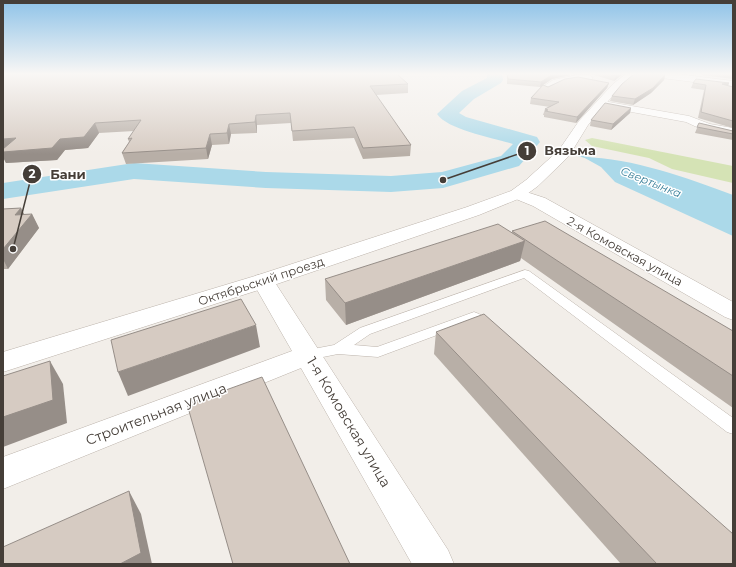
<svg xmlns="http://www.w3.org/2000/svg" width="736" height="567" font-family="Montserrat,sans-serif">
<rect width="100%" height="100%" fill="#f2eee9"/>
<!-- green -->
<polygon fill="#d5e3b5" points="592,138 733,166 733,183 672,169 649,158 592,146 585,140"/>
<!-- water -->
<path fill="#abd9e9" d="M583 157C633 158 687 178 733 195V236L615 182 601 167Z"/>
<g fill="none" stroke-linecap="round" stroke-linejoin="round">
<!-- stream -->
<polygon fill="#abd9e9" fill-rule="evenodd" points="566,151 568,151 592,158 589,159 566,153"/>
<!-- river -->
<path fill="#abd9e9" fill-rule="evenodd" d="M487 74H502L503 80 501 83 474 99 459 113 466 117 537 137 540 142 519 166 443 188 391 192 266 188 134 179 3 199V183L134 163 266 172 391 176 442 172 501 156 513 144C494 138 448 130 437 114L462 91 487 78Z"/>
<defs>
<path id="service" d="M525 270 529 271 733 418V434L727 432 524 278 370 334 354 345 377 347 474 312C481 314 490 321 494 328L492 331H482L472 322 378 357 338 354 308 360 303 359 301 355 303 351 334 345 360 328Z"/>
<g id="minor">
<polygon points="650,74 677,74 733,81 733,87 654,77"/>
<polygon points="577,75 589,75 593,78 589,81 564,82 546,91 541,88 553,80"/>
<polygon points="603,101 689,116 710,124 733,128 733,136 703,130 686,122 599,106 598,104"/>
<polygon points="517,189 545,198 733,302 733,320 725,317 533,206 511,197 509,194 511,191"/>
<polygon points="263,274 271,276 274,281 448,550 454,564 412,564 301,368 3,489 3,457 292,351 252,281 255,276"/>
</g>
<polygon id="tertiary" points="626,74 636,74 619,88 588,125 569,156 538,186 523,197 479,215 271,286 3,372 3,352 255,276 467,207 511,191 526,180 559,150 579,121 613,84"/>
</defs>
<!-- service casing -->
<use href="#service" stroke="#bdb4ac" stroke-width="1"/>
<!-- minor casing -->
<use href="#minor" stroke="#bdb4ac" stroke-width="1"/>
<!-- tertiary casing -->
<use href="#tertiary" stroke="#bdb4ac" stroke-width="1"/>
<!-- service -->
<use href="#service" fill="#fff" fill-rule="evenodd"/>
<!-- minor -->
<use href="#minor" fill="#fff" fill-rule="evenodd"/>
<!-- tertiary -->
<use href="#tertiary" fill="#fff" fill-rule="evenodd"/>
</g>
<!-- wall -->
<g fill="#b8afa7">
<polygon points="3,74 408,84 408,93 376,95 411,145 410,156 363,159 354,138 293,141 291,123 257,125 257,133 231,134 229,144 212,145 208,159 126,164 122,153 129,142 128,139 134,131 99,133 88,148 65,150 57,160 6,163 3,157"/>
<polygon points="507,74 570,74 570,75 552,79 543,85 548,87 609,83 607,88 576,123 544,117 544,115 543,115 545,109 550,107 530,104 531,98 542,86 540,87 507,84"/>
<polygon points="591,74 623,74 614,81"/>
<polygon points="701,74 733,74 733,79 701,75"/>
<polygon points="665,75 664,80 651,93 633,105 610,101 612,96"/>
<polygon points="693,83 729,83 728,86 733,87 733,128 698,118 704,90 691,88"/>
<polygon points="631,108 630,113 611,130 590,126 591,120"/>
<polygon points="699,123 733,131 733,140 695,133"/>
<polygon points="21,208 24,214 32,214 39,228 8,269 3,269 3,209"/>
<polygon points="512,231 733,331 733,408 521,258 520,261 346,325 326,300 325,279 512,232"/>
<polygon points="436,332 733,564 621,564 434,354"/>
</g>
<!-- shaded-wall -->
<g fill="#968e88">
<polygon points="553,74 570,74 570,75 552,79 540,87 541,82"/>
<polygon points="618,74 623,74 614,81 616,76"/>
<polygon points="665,75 664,80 651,93 633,105 635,99"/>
<polygon points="609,83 607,88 576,123 577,117"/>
<polygon points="729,83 727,88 722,84"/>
<polygon points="631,108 630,113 611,130 613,124"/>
<polygon points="256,115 257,125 257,133 255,122"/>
<polygon points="95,123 99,133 88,148 65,150 57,160 6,163 3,157 3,152 60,139"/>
<polygon points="229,124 231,134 229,144 227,133"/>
<polygon points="210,134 212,145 208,159 206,148"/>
<polygon points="16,138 3,150 3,139"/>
<polygon points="21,208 27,220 32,214 39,228 8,269 3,259 3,249 15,215"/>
<polygon points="525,241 520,261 346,325 345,303"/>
<polygon points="256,325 260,347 128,396 118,372"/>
<polygon points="50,361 63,384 67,423 3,447 3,417"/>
<polygon points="129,491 141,514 152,564 120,564"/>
</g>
<!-- building -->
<g fill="#d6cbc2" stroke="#968e88">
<polygon points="3,74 397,74 408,84 370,86 411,145 363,148 354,127 292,131 290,113 256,115 255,122 229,124 227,133 210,134 206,148 122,153 132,138 128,139 141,120 95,123 84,137 60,139 52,148 3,152 3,149 16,138 3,139"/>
<polygon points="507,74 553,74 541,82 508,79"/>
<polygon points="609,74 618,74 616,76"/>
<polygon points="634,74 660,74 665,75 653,88 635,99 612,96 622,84"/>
<polygon points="578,77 609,83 577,117 545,111 548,110 545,109 559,102 531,98 543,85 548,87 565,79"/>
<polygon points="696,79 729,83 722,84 733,87 733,121 701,112 706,85 693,83"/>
<polygon points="605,103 631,108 613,124 591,120"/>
<polygon points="699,123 733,131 733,134 697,127"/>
<polygon points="21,208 15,215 32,214 3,249 3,209"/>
<polygon points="545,221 733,331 733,376 512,231"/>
<polygon points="498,224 525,241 345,303 325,279"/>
<polygon points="241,299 256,325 118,372 111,340"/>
<polygon points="484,314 733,534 733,564 657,564 436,332"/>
<polygon points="50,361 53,400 3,417 3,376"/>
<polygon points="262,377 350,564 233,564 187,404"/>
<polygon points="129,491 141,553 120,564 3,564 3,547"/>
</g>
<!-- sky -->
<linearGradient id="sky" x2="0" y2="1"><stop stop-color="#8fc3e8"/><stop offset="0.48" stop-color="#f9f7f5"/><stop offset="1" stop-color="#f9f7f5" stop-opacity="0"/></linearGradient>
<rect width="736" height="154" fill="url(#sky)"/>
<g text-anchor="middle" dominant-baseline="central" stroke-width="3" stroke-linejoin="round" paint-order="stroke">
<!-- far-water labels -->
<g font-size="11" font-style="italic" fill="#377e98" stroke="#fff">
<text transform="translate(651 182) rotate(22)">Свертынка</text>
</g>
<!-- street labels -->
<g font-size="12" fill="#453e38" stroke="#fff">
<text transform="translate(625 251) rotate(29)">2-я Комовская улица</text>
<text transform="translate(261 281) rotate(-18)">Октябрьский проезд</text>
</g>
<!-- near-street labels -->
<g font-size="14" fill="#453e38" stroke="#fff">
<text transform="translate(156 414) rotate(-21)">Строительная улица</text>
<text transform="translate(349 422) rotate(59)">1-я Комовская улица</text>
</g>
</g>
<!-- callouts -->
<path fill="none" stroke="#453e38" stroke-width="1.5" d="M443 180L527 151M13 249L32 174"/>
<g fill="#453e38" stroke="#fff" stroke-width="1.5">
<circle cx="443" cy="180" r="4"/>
<circle cx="13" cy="249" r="4"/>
<circle cx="527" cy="151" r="10"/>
<circle cx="32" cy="174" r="10"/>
</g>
<g font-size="12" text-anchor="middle" font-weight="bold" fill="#fff">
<text x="527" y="155">1</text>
<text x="32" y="178">2</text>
</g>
<g font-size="13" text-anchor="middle" font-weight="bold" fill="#453e38" stroke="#fff" stroke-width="3" stroke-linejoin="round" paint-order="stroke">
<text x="570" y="155">Вязьма</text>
<text x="68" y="179">Бани</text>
</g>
<!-- border -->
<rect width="736" height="567" fill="none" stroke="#453e38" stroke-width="8"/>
</svg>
